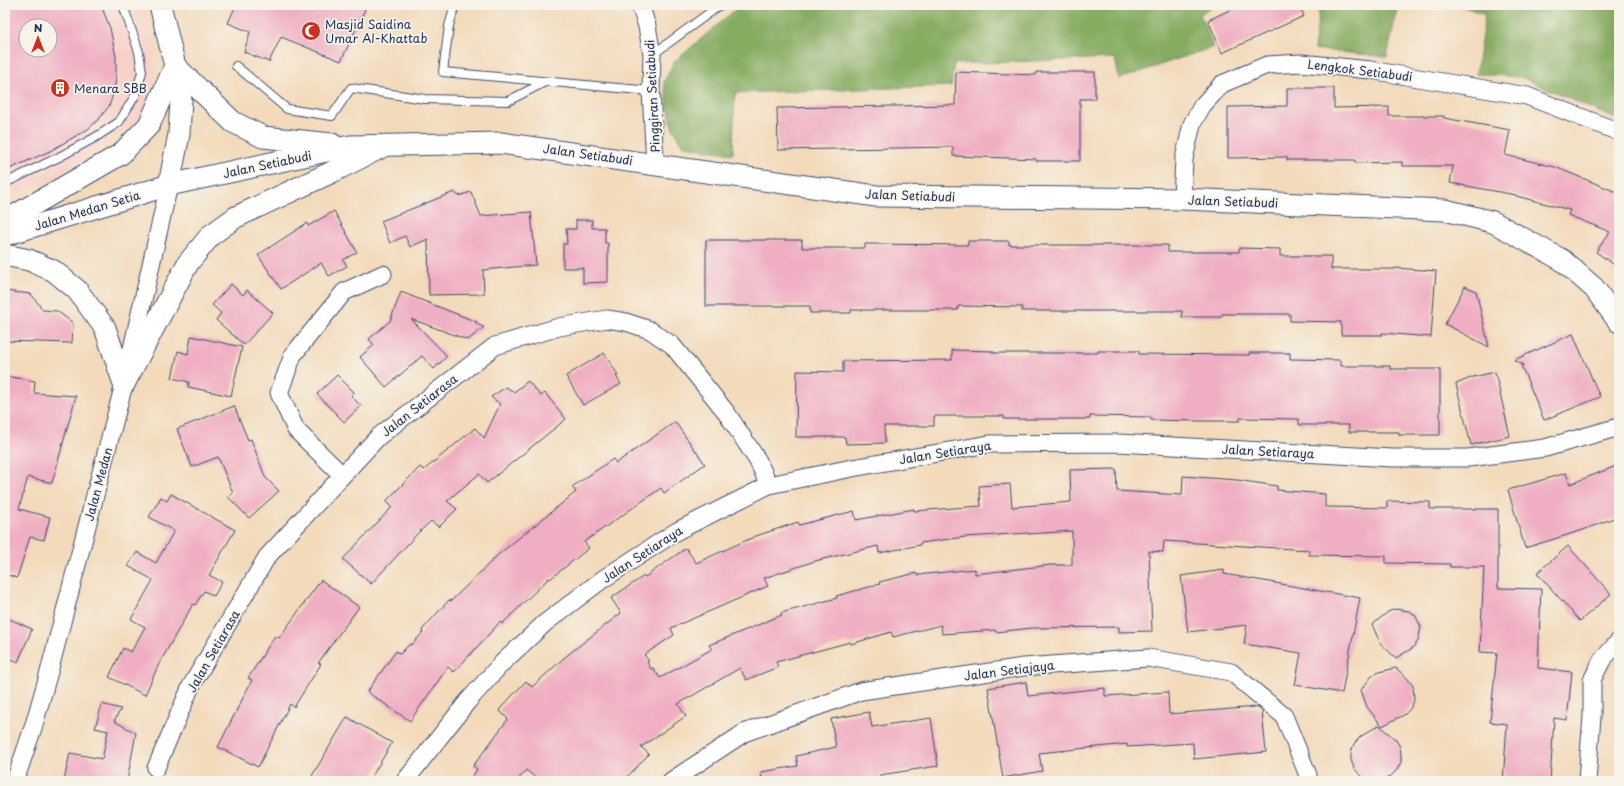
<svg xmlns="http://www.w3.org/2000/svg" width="1624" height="786" font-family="'Playpen Sans',sans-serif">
<rect width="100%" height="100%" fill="#f7f3e8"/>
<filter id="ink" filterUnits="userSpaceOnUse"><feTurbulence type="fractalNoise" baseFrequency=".025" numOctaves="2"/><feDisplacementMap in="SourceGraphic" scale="8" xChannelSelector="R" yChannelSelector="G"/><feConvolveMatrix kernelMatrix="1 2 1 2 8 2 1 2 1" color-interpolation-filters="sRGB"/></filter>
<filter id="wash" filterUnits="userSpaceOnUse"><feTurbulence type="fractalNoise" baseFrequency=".012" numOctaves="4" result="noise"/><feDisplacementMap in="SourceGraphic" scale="16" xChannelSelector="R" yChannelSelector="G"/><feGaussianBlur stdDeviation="0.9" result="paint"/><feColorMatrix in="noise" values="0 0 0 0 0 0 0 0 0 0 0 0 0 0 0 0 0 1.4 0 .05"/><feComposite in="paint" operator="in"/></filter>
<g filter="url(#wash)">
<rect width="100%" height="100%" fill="#f3dabb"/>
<!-- built -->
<path fill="#f7d1c9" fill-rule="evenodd" d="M5 5H140L154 33 155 80 136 123 49 181 5 199ZM26 26H50V50H26Z"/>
<!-- forest -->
<g fill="#86ac62" stroke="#506e60">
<polygon points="754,5 1217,5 1200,14 1213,47 1119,79 1115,58 954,64 951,86 735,93 733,154 684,146 672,127 664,82 674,62 736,9"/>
<polygon points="1320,5 1398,5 1387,57 1314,49"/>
<polygon points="1459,5 1619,5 1619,109 1615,119 1521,77 1476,74 1485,15"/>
</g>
<g id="blocks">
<!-- building -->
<g fill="#f0aec2" fill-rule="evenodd">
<path d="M5 5H101L110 28 116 57V77L114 92 109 106 100 118 88 129 50 151 5 171ZM26 26H50V50H26Z"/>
<polygon points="236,5 367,5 341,61 281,37 269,62 244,52 250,32 228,23"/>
<polygon points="1241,5 1299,5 1304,16 1222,53 1208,20"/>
<polygon points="956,72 1036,75 1036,72 1095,72 1095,99 1080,99 1080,161 1036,161 1036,159 953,156 953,147 778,150 777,108 955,105"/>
<polygon points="1287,88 1334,88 1334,108 1389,107 1389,116 1444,116 1444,118 1510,130 1505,155 1555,167 1619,193 1619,268 1596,252 1610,232 1568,215 1570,210 1516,196 1516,195 1450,183 1453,166 1402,166 1402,162 1355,163 1355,160 1287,160 1287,157 1228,158 1228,107 1287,106"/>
<polygon points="454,192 459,196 471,192 481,216 531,212 536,265 483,270 484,294 429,295 428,239 410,247 405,236 390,243 381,221"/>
<polygon points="334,211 357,252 343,260 347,266 329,276 321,263 281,289 258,255 307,223 308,226"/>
<polygon points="576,220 592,220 592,228 605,228 605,243 608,243 608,282 583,283 583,268 563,268 563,244 567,244 566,229 576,229"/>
<polygon points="706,240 802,240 802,248 865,248 865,244 968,245 968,241 1009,241 1009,245 1168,245 1168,252 1239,252 1239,248 1280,249 1280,256 1331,256 1331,269 1395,269 1395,268 1436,271 1431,337 1382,333 1382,335 1341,335 1341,322 1290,321 1290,314 1222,314 1222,317 1182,317 1182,311 1022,311 1022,307 958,306 958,310 851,310 851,313 810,313 810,306 706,306"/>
<polygon points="231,284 243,295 247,290 273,313 244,345 216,320 221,313 212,305"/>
<polygon points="1465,286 1476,291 1489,347 1445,324"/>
<polygon points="5,291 31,294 43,310 57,311 73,323 72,343 5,341"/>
<polygon points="401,292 477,322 476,324 484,327 468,340 411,319 447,356 434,369 422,356 386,387 360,357 374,345 369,339 390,321"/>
<polygon points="1573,334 1600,397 1544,420 1521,365 1524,365 1514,360"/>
<polygon points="191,336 242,347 231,396 188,387 189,382 172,378 178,351 188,354"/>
<polygon points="952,350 993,351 993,353 1098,353 1098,351 1139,351 1139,354 1249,355 1249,353 1290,353 1290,359 1340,360 1340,366 1390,366 1390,369 1440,369 1440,435 1399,435 1399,432 1349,432 1349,425 1299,425 1299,419 1240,418 1240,421 1199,421 1151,420 1151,417 1090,416 1090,419 1004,419 1004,416 934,416 934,426 884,426 885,443 846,444 845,437 796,437 797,371 843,372 843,361 952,360"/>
<polygon points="604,353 618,375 616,376 621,384 583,405 566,376"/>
<polygon points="1495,372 1510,436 1471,445 1456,384 1473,377"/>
<polygon points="337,375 354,392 351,396 361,406 344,422 317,394"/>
<polygon points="5,376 35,381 34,393 76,396 52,483 28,477 19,509 50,517 44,540 30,537 17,578 5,574"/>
<polygon points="528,381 541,396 545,393 566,419 487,483 479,474 447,501 457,509 439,527 431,521 419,532 371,584 343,559 392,507 386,501 420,467 424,470 475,428 484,438 500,404 491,397 506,387 514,392"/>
<polygon points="234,406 248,440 251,439 265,477 279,491 249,518 228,497 233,493 218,457 192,467 177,429"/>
<polygon points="675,422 705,464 664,493 661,488 584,542 589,548 550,579 549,578 502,624 500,622 454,672 448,667 410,721 367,692 396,651 400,654 410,644 412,645 423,632 422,630 449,600 451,601 499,554 576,492 572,487 613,459 616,463"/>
<polygon points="1619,465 1619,516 1583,530 1525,548 1508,490 1566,473 1570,484"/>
<path d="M1116 469 1117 491 1182 495 1183 476 1237 480 1277 486V490L1325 494V507L1387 508V501L1430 502V509H1498V588L1541 589 1538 668 1572 672 1567 720 1554 718 1550 781H1503L1507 724 1490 722 1497 653 1480 652 1484 567H1450V564L1386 563V556L1309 555V550L1164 541 1163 552 1149 551 1152 631 1119 632V627L1032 628 996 632 995 630 942 634 941 625 893 637 891 632 851 644 850 642 776 662 778 667 746 680 740 668 678 704 686 716 641 747 649 754 623 781H539L526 770 517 781H470L477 769 473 766 508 719 499 710 526 681 532 687 565 657 621 613 611 598 644 576 645 577 686 548 696 563 756 536 798 522 799 525 854 511 856 520 914 509V511L981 506 979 486 1010 484 1012 507 1071 502 1070 470ZM1072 531V565H1051L975 574V569L917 575 916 573 879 582 880 584 836 596 837 598 781 613 782 615 709 645 712 649 660 678 653 668 651 669 647 662 649 661 644 655 674 635 671 628 768 586 764 578 815 561 878 546 879 553 920 545V543L965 537 1028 533V534Z"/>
<polygon points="171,494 235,530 209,575 222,582 214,596 204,591 195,605 193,604 158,666 145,695 109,677 123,648 131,652 145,627 131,619 153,580 128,566 137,552 156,563 174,531 149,517 161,497 167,501"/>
<polygon points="1568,546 1611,594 1580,621 1537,573"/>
<polygon points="1224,570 1224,574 1360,598 1342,693 1295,685 1301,653 1244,644 1247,625 1188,632 1181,576"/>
<polygon points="321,580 359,607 318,663 321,664 294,707 290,704 258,767 218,747 252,680 248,678 275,636 279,638"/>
<polygon points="1395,609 1409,611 1415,615 1421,627 1418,641 1414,647 1396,658 1381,644 1372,625 1388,612"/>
<polygon points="5,617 32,629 18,662 5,656"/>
<polygon points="1396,668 1408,679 1413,686 1414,701 1410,709 1404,715 1382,726 1367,707 1361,690 1372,676 1379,672"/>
<polygon points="1026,682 1028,696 1105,688 1105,696 1168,692 1169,714 1257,707 1262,711 1266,752 1194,759 1193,743 1127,747 1127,744 1039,753 1042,771 1003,778 988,688"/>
<polygon points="102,704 121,709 114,721 136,733 127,781 64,781 70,753 102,759 108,731 95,728"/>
<polygon points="869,712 872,727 931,718 938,766 880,775 881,781 762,781 761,772 798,766 796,756 836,747 831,719"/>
<polygon points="347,717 392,743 369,781 309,781"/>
<polygon points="1379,725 1396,740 1400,747 1401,755 1401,762 1397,770 1391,776 1384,780 1375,781 1367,779 1360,775 1354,768 1351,760 1351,752 1354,744 1360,737"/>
</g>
</g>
</g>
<g filter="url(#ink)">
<use href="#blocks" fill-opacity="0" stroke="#3b496c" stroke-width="1"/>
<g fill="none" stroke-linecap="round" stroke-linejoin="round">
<defs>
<g id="service">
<polyline points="455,5 449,26 443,72 651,91"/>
<polyline points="652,55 720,5"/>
<polyline points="236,66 287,109 332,116 351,88 425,99 508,101 545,82"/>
<polyline points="5,183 59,157 96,137 119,122 135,96 142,72 139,52 123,5"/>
</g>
<g id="minor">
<polyline points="640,5 647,26 652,55 651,91 655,163"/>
<polyline points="1182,199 1184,159 1192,124 1202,106 1222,84 1267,65 1301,63 1370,70 1527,96 1619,132"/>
<polyline points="342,475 296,430 279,393 293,355 344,292 383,274"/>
<polyline points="156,768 191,686 267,557 378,437 495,346 559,327 607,319 626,322 650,330 672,345 726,412 758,461 769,485"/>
<polyline points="15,781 33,728 49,672 124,384 169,185"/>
<polyline points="405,781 468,701 502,663 545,623 603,579 677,531 769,485 852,468 989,444 1118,443 1392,458 1468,458 1545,448 1619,427"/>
<polyline points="671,781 744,733 861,691 1024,667 1148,658 1231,672 1284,716 1308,775 1306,781"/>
<polyline points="1587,781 1592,716 1592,680 1602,660 1619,641"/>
</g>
<g id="tertiary">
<polyline points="160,5 175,66 181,100 179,134 169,185"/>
<polyline points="175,66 233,122 263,137 332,144"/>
<polyline points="5,221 121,154 149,125 175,66"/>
<polyline points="5,235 169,185 350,146 501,143 876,196 1182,199 1445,210 1493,222 1562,260 1594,288 1619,322"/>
<polyline points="5,255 29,260 54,271 77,290 105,328 124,384"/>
<polyline points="124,384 188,263 211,235 236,217 332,172 382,147"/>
</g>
</defs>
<!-- service casing -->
<use href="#service" stroke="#3b496c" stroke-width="10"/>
<!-- minor casing -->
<use href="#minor" stroke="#3b496c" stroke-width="19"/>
<!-- tertiary casing -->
<use href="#tertiary" stroke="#3b496c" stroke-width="23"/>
<!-- service -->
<use href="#service" stroke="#fff" stroke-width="8"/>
<!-- minor -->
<use href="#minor" stroke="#fff" stroke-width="17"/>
<!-- tertiary -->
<use href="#tertiary" stroke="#fff" stroke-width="21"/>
</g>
</g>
<!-- icons -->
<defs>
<symbol id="mosque-disc" viewBox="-11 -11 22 22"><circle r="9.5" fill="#c8321e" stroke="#f7f3e8"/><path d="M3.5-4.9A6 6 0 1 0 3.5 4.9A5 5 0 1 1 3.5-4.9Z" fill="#fff"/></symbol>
<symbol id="building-disc" viewBox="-11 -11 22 22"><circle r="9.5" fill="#c8321e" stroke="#f7f3e8"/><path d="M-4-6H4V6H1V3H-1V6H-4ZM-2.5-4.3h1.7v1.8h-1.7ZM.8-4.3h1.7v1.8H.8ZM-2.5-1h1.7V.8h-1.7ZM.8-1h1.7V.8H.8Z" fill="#fff"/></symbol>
</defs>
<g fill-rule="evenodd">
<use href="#mosque-disc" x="300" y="20" width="22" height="22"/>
<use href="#building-disc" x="49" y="77" width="22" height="22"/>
</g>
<g text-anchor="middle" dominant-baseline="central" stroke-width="3.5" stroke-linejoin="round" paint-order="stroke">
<!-- poi labels -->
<g font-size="12" fill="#1b2f5e" stroke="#f7f3e8" text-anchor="start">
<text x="325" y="24">Masjid Saidina<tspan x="325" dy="14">Umar Al-Khattab</tspan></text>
<text x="74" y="88">Menara SBB</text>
</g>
<!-- street labels -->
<g font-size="12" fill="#1b2f5e" stroke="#f7f3e8">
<text transform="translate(1360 70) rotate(7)">Lengkok Setiabudi</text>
<text transform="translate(652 96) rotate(-93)">Pinggiran Setiabudi</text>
<text transform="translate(588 154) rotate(8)">Jalan Setiabudi</text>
<text transform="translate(267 164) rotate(-12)">Jalan Setiabudi</text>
<text transform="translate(910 195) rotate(2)">Jalan Setiabudi</text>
<text transform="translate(1233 201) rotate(2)">Jalan Setiabudi</text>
<text transform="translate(87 210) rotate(-17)">Jalan Medan Setia</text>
<text transform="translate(419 405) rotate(-38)">Jalan Setiarasa</text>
<text transform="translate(1268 451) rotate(3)">Jalan Setiaraya</text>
<text transform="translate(945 452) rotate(-9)">Jalan Setiaraya</text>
<text transform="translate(98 484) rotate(-75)">Jalan Medan</text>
<text transform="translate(642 554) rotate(-33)">Jalan Setiaraya</text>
<text transform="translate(213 651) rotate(-60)">Jalan Setiarasa</text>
<text transform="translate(1009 670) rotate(-7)">Jalan Setiajaya</text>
</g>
</g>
<!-- margin -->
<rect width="1624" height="786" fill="none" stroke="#f7f3e8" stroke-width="20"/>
<!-- north arrow -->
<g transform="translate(38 38)"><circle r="19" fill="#f7f3e8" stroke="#9fa5b1"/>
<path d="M0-3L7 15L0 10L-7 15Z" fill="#c8321e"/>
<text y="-6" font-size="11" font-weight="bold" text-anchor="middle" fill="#1b2f5e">N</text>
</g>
</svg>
